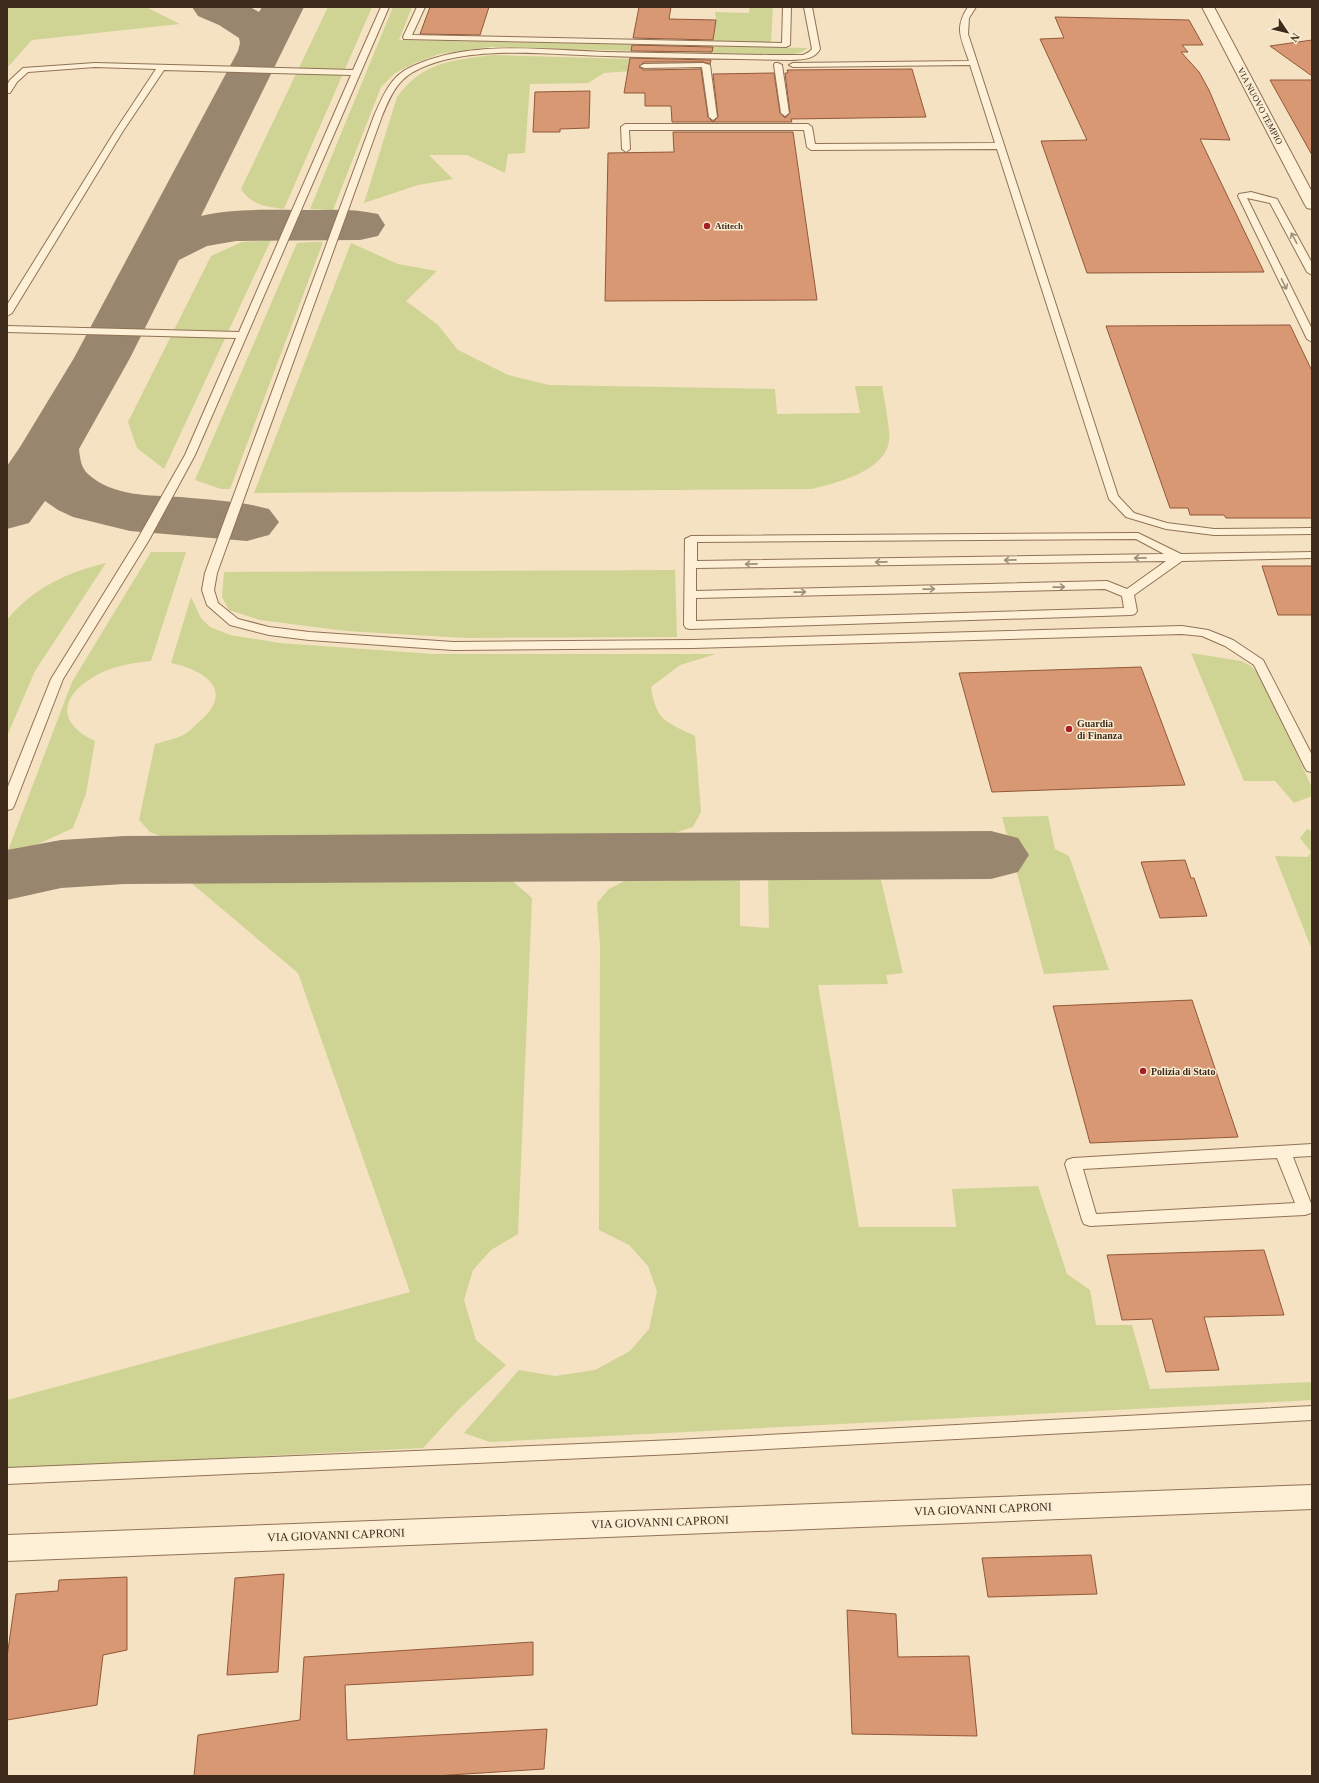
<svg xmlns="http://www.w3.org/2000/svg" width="1319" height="1783" font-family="Georgia,serif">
<rect width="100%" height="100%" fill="#f4e2c2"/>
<!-- green -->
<g fill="#cfd494">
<polygon points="7,7 146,7 180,24 32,40 7,68"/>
<path d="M328 7H372L284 209C266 206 252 206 241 189Z"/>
<polygon points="393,7 412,7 399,40 808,48 802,52 791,55 490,47 439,54 415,63 395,73 381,87 333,210 310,209"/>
<polygon points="750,7 773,7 771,42 713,41 716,20 715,12 749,13"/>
<path d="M492 55 632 59V71L604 73 588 83 530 84 525 153 508 154 505 173 467 155H429L453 179 418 185 364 203 397 97C424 61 451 61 492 55Z"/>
<polygon points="271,240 164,469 137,448 128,422 211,256 242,242"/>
<polygon points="311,242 323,242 230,489 221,489 195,480 297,243"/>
<path d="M351 243 398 264 437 271 406 301 438 325 458 350 508 375 549 385 775 389 777 414 860 413 855 386H882C884 397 891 433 889 442 883 472 838 482 812 489L254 493Z"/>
<path d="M151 552H186L151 661C132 663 112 666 95 676 60 696 56 723 95 741L86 794 73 828 34 846 7 853 72 682Z"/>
<path d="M106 563 35 671 7 736V620C32 589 67 572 106 563Z"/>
<polygon points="675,570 677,637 465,638 346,631 260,620 229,610 222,597 224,572"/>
<path d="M191 597 201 618 210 627 230 635 280 643 433 654H716L680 665 651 687C656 721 666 722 695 736L701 812 693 827 669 835 165 838 150 832 139 820 155 744C165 741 176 739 185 734 190 731 194 726 199 722 236 691 205 670 171 663Z"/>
<polygon points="1191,653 1241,661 1251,666 1263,679 1312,788 1312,796 1294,803 1275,781 1244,781"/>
<polygon points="1048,816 1055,849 1069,856 1109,970 1044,974 1002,817"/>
<polygon points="1307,829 1312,831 1312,950 1275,856 1308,857 1311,852 1300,838"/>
<polygon points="740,876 740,926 769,928 768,876 880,876 903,973 886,975 888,984 818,985 859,1227 956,1227 952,1189 1038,1186 1067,1274 1090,1290 1096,1325 1132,1325 1150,1389 1312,1382 1312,1400 490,1442 464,1433 519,1370 555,1376 595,1370 630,1351 649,1329 657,1291 648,1266 629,1245 599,1230 600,947 597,903 609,889 630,878"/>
<polygon points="509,878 532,898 518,1234 491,1250 473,1270 464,1300 476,1340 506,1365 460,1408 423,1448 7,1469 7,1400 410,1292 298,973 190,882"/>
</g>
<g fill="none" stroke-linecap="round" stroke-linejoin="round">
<!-- taxiway -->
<g fill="#99866f" fill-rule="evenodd">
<path d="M192 7H250L259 12 262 7H304L201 216C234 208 268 210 302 210 327 210 353 208 378 214L385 225 378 236 360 240 236 241 207 246 179 260 130 358 79 449C80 458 81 468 88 474 113 497 150 495 181 497 211 500 240 501 269 509L279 522 269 535 247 541 130 531 73 517 58 510 45 501 29 523 7 529V466L20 447 74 358 238 51 240 43 239 38 219 25 198 16Z"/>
<polygon points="991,831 1018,838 1029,855 1018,872 991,879 124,884 61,888 7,900 7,850 61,840 124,836"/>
</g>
</g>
<!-- building -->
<g fill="#d79873" stroke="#935839">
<polygon points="430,7 489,7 480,35 420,34"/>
<polygon points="639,7 671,7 669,19 716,20 713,40 633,38"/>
<polygon points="1055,17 1189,20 1203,45 1182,45 1188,52 1181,52 1199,72 1209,90 1230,140 1200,139 1264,272 1087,273 1041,141 1087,140 1040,39 1064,38"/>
<polygon points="1312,40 1312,76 1270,46"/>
<polygon points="632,45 713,47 712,52 631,51"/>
<polygon points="630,58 711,60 710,64 703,62 644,62 639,67 644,70 701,69 708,117 713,122 718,117 713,74 774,73 780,113 785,118 790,113 785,73 788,73 787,70 912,69 926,117 791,119 792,122 672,122 671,106 645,106 645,93 624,93"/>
<polygon points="1270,80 1312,80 1312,155"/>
<polygon points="590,91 589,128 560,129 560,132 533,132 535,92"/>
<polygon points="673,132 793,132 817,300 605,301 608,153 674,152"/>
<polygon points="1290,325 1312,371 1312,518 1226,518 1224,515 1190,515 1188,508 1170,508 1106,326"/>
<polygon points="1262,566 1312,566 1312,615 1278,615"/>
<polygon points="1141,667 1185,785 992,792 959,673"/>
<polygon points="1185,860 1191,878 1194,878 1207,916 1160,918 1141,862"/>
<polygon points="1192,1000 1238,1137 1090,1143 1053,1006"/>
<polygon points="1264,1250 1284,1315 1204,1317 1219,1370 1166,1372 1152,1319 1122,1320 1107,1255"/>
<polygon points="1091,1555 1097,1594 988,1597 982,1558"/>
<polygon points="284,1574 278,1672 227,1675 235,1578"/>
<polygon points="127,1577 127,1650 103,1655 97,1705 7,1720 7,1657 16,1594 58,1591 59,1580"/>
<polygon points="847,1610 896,1614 898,1657 969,1656 977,1736 852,1734"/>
<polygon points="533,1642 533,1675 345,1685 347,1740 547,1729 544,1769 434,1776 194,1776 198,1735 300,1720 304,1657"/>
</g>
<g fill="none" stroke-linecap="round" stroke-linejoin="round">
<defs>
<g id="service">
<polygon points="381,7 389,7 195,455 149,540 63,679 14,806 12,809 7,810 7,789 51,679 137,540 185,455 236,338 7,332 7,326 239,332 351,75 164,70 123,131 12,313 7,316 7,305 115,131 156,69 95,67 28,72 17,82 10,93 7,93 7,85 10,80 23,68 95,63 353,70"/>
<polygon points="417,7 425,7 412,35 782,43 783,7 791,7 790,45 786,47 404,39 403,37"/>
<path d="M804 7H812L820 49C814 60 803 59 792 60 730 59 669 58 607 56 549 55 466 43 413 72 396 82 389 99 382 116L217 573 214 590 218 603 238 619 269 627 309 632 453 642 692 640 1182 626 1208 630 1233 640 1263 660 1312 755V772L1307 771 1305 768 1254 665 1225 646 1202 636 1182 634 692 648 453 650 309 640 269 635 230 625 207 605 202 590 205 573 374 116C382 98 390 77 409 68 468 39 541 50 605 52 660 53 714 54 769 55H803L809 52 812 49Z"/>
<path d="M968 7H976L969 18 968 34 1118 496 1134 513 1167 523 1214 529 1312 528V534L1214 535 1166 529 1126 517 1109 499 997 149 811 150 807 147 804 130H629L630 149 626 152 622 149 621 127 625 124H808L812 127 815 144 995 143 970 65 793 67 789 65 793 63 969 61C961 38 954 28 968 7Z"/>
<polygon points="703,63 710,65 717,117 713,120 709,117 702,67 644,68 640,66 644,64"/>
<polygon points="775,63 778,63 782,65 789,113 785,116 781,113 774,65"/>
<polygon points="1251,192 1277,199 1312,263 1312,275 1307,272 1270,203 1247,198 1312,329 1312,342 1307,339 1238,196 1239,194"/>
<path d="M1138 533 1181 554 1312 552V558L1182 561 1134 595 1137 611 1135 614 1131 615 690 629 686 628 684 625 685 539 691 536ZM1136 539 1164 554 697 561V542ZM1166 561 1127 589 1107 581 696 591V568ZM1105 589 1122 596 1124 608 696 621V598Z"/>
<path d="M1312 1144V1156L1293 1157 1312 1206 1311 1213 1305 1215 1090 1226 1084 1224 1082 1220 1065 1164 1067 1160 1073 1158ZM1277 1158 1295 1203 1096 1214 1083 1169Z"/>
<polygon points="1312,1406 1312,1420 675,1454 7,1484 7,1468 675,1440"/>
</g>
<polygon id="minor" points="1312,1485 1312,1509 7,1561 7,1535"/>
<polygon id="tertiary" points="1202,7 1214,7 1312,192 1312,209 1307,208 1305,205"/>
</defs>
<!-- service casing -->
<use href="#service" stroke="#917256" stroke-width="2"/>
<!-- minor casing -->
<use href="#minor" stroke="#917256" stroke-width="2"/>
<!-- tertiary casing -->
<use href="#tertiary" stroke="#917256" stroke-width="2"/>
<!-- service -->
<use href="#service" fill="#fdf0d7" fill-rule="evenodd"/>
<!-- minor -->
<use href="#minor" fill="#fdf0d7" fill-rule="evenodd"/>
<!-- tertiary -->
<use href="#tertiary" fill="#fdf0d7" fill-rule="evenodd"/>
</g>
<!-- one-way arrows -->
<defs><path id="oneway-shaft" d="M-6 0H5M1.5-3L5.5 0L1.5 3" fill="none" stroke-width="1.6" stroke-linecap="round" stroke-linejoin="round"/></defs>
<g stroke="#9e8e7a">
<use href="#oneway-shaft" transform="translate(1294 238) rotate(-118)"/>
<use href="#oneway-shaft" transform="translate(1284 284) rotate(64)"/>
<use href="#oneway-shaft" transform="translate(1140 558) rotate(179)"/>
<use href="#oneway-shaft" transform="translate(1010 560) rotate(179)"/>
<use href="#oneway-shaft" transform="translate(881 562) rotate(179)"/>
<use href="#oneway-shaft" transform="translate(751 564) rotate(179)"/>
<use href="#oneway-shaft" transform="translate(1059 587) rotate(-1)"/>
<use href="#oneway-shaft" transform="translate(929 589) rotate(-1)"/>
<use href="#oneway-shaft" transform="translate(800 592) rotate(-1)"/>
</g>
<!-- markers -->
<g fill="#a81e26" stroke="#faedd3" stroke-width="1.5">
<circle cx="707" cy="226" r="4"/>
<circle cx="1069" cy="729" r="4"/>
<circle cx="1143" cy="1071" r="4"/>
</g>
<g text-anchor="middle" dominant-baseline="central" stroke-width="3" stroke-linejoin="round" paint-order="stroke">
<!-- far-street labels -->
<g font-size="9" fill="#3e2b1c" stroke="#faedd3">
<text transform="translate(1260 106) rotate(62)">VIA NUOVO TEMPIO</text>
</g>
<!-- far-poi labels -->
<g font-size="9" font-weight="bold" fill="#3e2b1c" stroke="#faedd3" text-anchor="start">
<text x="715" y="226">Atitech</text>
</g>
<!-- poi labels -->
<g font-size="10" font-weight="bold" fill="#3e2b1c" stroke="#faedd3" text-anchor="start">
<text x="1077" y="723">Guardia<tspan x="1077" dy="12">di Finanza</tspan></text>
<text x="1151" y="1071">Polizia di Stato</text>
</g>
<!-- near-street labels -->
<g font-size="12" fill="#3e2b1c" stroke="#faedd3">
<text transform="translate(983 1509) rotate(-2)">VIA GIOVANNI CAPRONI</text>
<text transform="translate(660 1522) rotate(-2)">VIA GIOVANNI CAPRONI</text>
<text transform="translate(336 1535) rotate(-2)">VIA GIOVANNI CAPRONI</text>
</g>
</g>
<!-- border -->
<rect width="1319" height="1783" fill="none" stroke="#3e2b1c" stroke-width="16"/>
<!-- north arrow -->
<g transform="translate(1287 32) rotate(125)" stroke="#faedd3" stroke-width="3" paint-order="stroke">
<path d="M0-3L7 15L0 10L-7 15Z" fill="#3e2b1c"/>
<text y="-6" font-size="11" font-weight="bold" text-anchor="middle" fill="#3e2b1c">N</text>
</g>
</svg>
